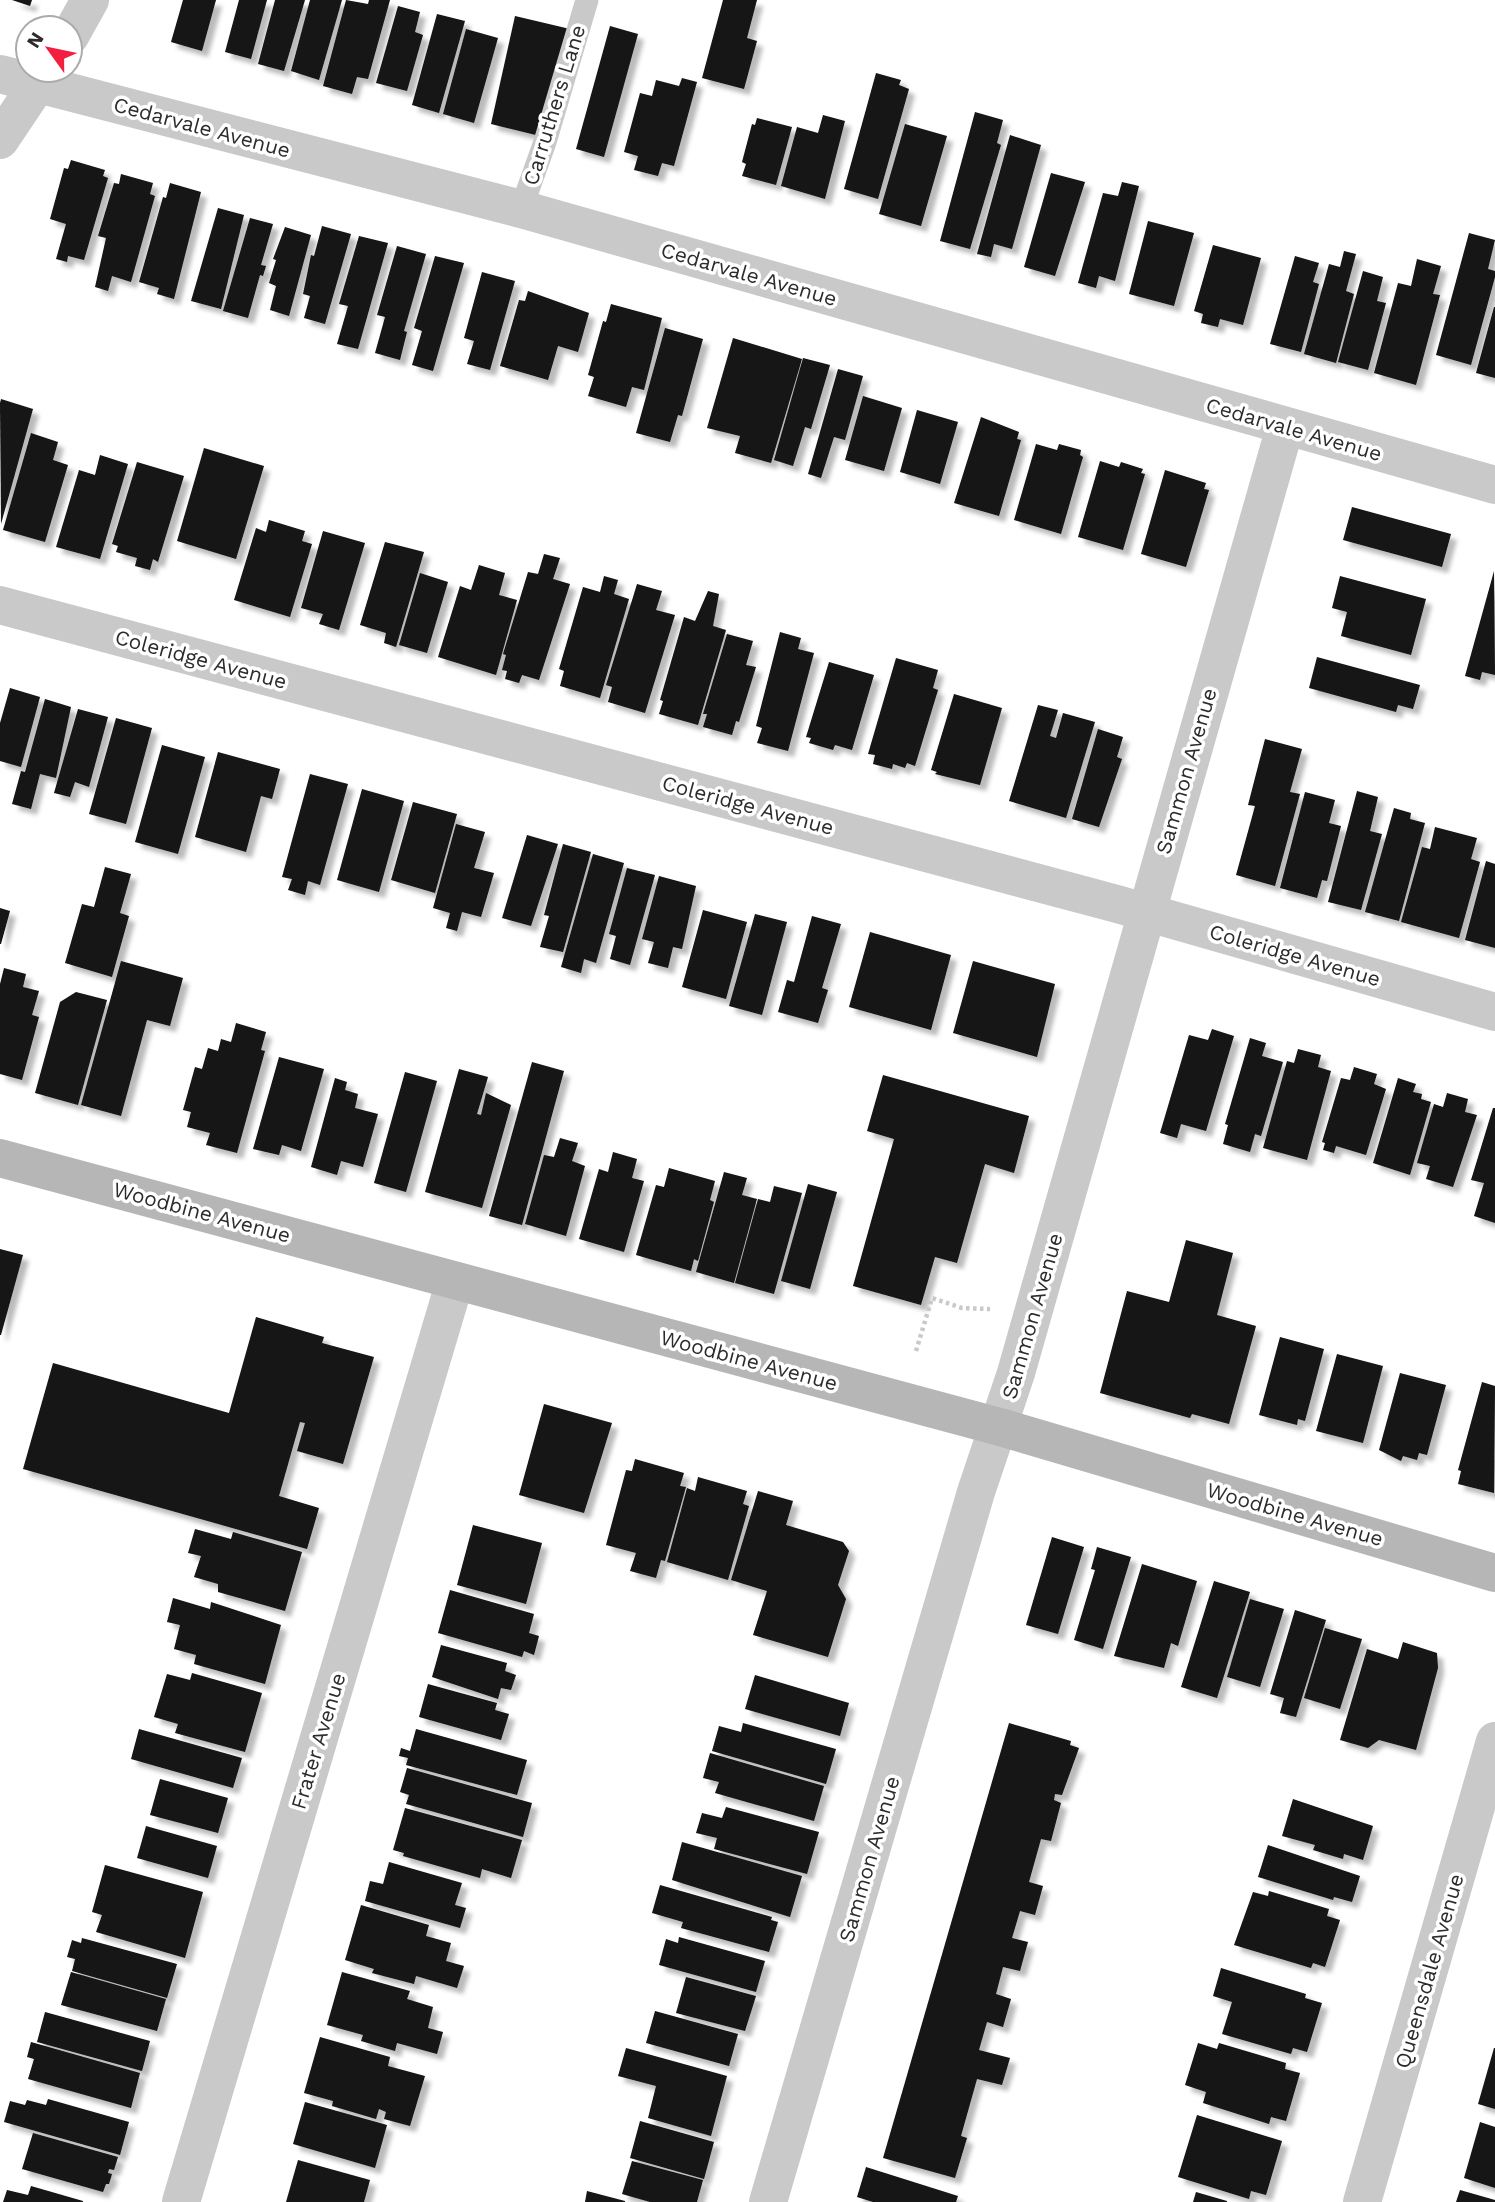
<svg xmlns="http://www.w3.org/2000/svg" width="1495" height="2202" font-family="'Work Sans',sans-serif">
<defs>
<filter id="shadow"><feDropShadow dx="6" dy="6" stdDeviation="2" flood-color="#0004"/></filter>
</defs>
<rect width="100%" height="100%" fill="#fff"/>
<!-- building -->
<g fill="#131313" filter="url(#shadow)">
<polygon points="12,0 32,0 30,6"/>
<polygon points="183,0 216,0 202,51 171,42"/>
<polygon points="239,0 267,0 251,59 225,52"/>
<polygon points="275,0 305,0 284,71 258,64"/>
<polygon points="310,0 342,0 319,80 291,71"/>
<polygon points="346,0 368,4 369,0 390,0 368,79 357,77 352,94 323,86"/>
<polygon points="723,0 757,0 747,38 757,41 744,89 702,78"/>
<polygon points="398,6 420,12 415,32 423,35 407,91 376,83"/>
<polygon points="437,14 465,21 439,113 412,105"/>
<polygon points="515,16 570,29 544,137 491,124"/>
<polygon points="610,26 638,34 604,157 576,149"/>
<polygon points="466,29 498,38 474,123 443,114"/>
<polygon points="876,73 901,80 899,85 909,89 878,199 844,189"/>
<polygon points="682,78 697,82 674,166 662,163 658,176 634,170 638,156 624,152 640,93 652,96 656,80 679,86"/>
<polygon points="975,112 1003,120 997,143 1001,145 970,249 940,241"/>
<polygon points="823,115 845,121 825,199 781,186 797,127 818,133"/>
<polygon points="757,118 792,127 776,185 742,176 746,164 742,162 752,124 755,125"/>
<polygon points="905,124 947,136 921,226 879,214"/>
<polygon points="1010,135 1041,145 1012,249 994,244 991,257 977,254"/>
<polygon points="71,160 105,170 103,176 108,178 84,260 68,256 67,262 56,259 66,224 50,219 64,168 68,169"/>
<polygon points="1051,173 1085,182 1055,276 1024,267"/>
<polygon points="121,174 153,183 150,194 155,196 131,282 112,276 108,291 95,287 106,238 98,236 114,183 119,184"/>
<polygon points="1122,182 1139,186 1115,281 1099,276 1096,288 1078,283 1103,193 1118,196"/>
<polygon points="170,183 201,192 174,299 157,294 159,288 139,282 163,197 166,198"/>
<polygon points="218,208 244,215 221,309 191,301"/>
<polygon points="250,218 273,224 261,265 266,266 263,276 260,275 248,318 223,311"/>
<polygon points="1148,221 1194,233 1174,306 1129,294"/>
<polygon points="322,226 351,234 325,324 304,318 310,296 303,294 311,255 314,256"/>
<polygon points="285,227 311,235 289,316 270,310 276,286 269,283 276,260 273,259"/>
<polygon points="1469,233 1495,240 1488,269 1495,271 1495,277 1471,365 1436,355"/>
<polygon points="359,236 388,243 358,349 337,344 348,306 339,304"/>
<polygon points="1213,245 1261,258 1243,325 1220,319 1218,327 1201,323 1203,314 1194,311"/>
<polygon points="397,246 426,254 404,331 407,332 400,360 375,353 385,317 377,315"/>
<polygon points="1344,251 1356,254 1346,291 1354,294 1336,363 1304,354 1329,264 1340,267"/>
<polygon points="435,256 464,263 433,371 412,365 422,331 414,328"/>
<polygon points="1295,256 1319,263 1313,282 1319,284 1301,352 1270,344"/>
<polygon points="1417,259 1441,266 1433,294 1440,295 1416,385 1374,373 1398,283 1411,286"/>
<polygon points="1363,271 1383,277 1377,301 1386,303 1368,370 1338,362"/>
<polygon points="482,272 515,281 490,370 467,364 474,341 464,338"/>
<polygon points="528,291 589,313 578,352 558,346 548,380 500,366 519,300 525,301"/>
<polygon points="611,304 662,318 644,390 632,387 626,407 588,396 594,377 588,375 603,321 606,322"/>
<polygon points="1494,307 1495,307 1495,378 1476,373"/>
<polygon points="665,328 703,339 682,416 678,415 670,442 636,433"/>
<polygon points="733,338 802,359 771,463 735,453 740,436 707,428"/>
<polygon points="803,358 830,365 811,429 805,427 793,466 774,460"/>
<polygon points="838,369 863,376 845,440 834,437 821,478 808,474"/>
<polygon points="863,396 902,408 884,471 845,460"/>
<polygon points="1,399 33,409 1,524 0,403"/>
<polygon points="917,410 958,422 940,484 900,472"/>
<polygon points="981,417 1019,432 1017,439 1021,440 999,516 954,503"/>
<polygon points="31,433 58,442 53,460 68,465 45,542 3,530"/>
<polygon points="1036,444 1057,450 1059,444 1081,450 1080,455 1083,457 1061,534 1014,520"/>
<polygon points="204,448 264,466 236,559 177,541"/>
<polygon points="100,455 128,464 100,559 56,547 79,470 95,475"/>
<polygon points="1100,461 1119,467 1121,462 1143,469 1141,473 1145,474 1123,550 1078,537"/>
<polygon points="137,462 184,476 158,562 153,559 150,570 135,566 137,558 116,552 118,546 112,544"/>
<polygon points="1165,470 1206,483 1204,489 1209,490 1186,567 1141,554"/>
<polygon points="1352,507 1451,534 1442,567 1343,540"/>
<polygon points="269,520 305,531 302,541 312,544 290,617 234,600 256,528 266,532"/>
<polygon points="323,531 365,543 339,630 319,624 323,614 301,608"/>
<polygon points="385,542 424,552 396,647 384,643 386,633 360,625"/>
<polygon points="544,554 560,558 553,579 570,584 539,680 522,675 519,683 505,679 507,671 502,670 506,655 503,654 528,572 538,574"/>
<polygon points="479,565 505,573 499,595 517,600 496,675 438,657 460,586 471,590"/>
<polygon points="1494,571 1495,675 1482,672 1480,680 1465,676"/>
<polygon points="420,573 448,582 427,653 399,645"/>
<polygon points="604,576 618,580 614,594 629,599 600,698 560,686 564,671 559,669 583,587 600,592"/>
<polygon points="1340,576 1426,599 1411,655 1341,636 1347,612 1332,608"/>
<polygon points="637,584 662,591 656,610 675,615 645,713 608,702 612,687 606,685"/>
<polygon points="708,591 719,594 713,626 726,630 698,725 659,714 663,701 660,700 684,617 695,621"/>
<polygon points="780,632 801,638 798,649 814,653 788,751 757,743 762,728 756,726"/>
<polygon points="727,634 753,641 746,665 756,667 739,722 736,721 732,735 703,727 707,714 703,714"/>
<polygon points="1317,657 1420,685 1413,709 1398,705 1396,712 1309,688"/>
<polygon points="896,658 938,670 933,688 938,690 915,766 907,763 905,768 893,764 892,769 873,764 875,755 868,754"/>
<polygon points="829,662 874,675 852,750 835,745 833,750 809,743 811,738 806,737"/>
<polygon points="10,688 40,697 21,767 0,761 0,723"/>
<polygon points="954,694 1002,708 980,785 935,774 937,772 931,770"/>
<polygon points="45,699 71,707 56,778 40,774 31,809 12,804 21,771 25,772"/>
<polygon points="1038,705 1058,710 1050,736 1056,738 1063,713 1095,722 1066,818 1009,801"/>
<polygon points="78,709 108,717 89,787 75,782 70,797 54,793"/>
<polygon points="116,718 152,728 126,824 89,814"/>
<polygon points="1098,729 1123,737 1117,757 1122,759 1099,827 1072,819"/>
<polygon points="1265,739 1302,749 1290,792 1300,794 1275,886 1236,875 1255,806 1248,805"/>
<polygon points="162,745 205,757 178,854 135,842"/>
<polygon points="218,752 280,769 272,799 261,796 246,852 195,837"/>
<polygon points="310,774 348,784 320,885 308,881 305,895 288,890 292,879 282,877"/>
<polygon points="362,789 404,801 379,892 337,880"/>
<polygon points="1357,791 1378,797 1370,831 1382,834 1361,910 1328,902"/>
<polygon points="1305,792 1335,800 1329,823 1341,826 1327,881 1322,880 1317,898 1280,888"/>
<polygon points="413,802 457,814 435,893 391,880"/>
<polygon points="1394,808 1411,813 1410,819 1425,823 1399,921 1365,912"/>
<polygon points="456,824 485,832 474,868 494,873 481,917 462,912 457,931 446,928 450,913 433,908"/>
<polygon points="1435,827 1477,838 1471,859 1480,862 1459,938 1401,922 1422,847 1430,849"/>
<polygon points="527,835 558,844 531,926 502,918"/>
<polygon points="563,844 591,852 563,952 540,947 549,916 544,915"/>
<polygon points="593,854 624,863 596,963 584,959 581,973 561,967"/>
<polygon points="1486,861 1495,864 1495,948 1465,940"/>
<polygon points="105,867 131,874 120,913 129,916 112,977 65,963 82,904 94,907"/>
<polygon points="627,868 655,875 630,965 610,959 616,936 609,934"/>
<polygon points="659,876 696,886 682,949 673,947 668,968 648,963 654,942 642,939"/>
<polygon points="0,908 10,911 1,944 0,944"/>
<polygon points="703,910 747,922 726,999 682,987"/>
<polygon points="755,914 787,922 762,1015 729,1006"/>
<polygon points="812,916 841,924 822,988 828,990 818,1023 778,1012 787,980 794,982"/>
<polygon points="870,932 951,955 931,1030 849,1007"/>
<polygon points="121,961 183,978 170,1026 147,1020 121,1116 81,1105"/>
<polygon points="973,961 1055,984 1037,1057 953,1033"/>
<polygon points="4,968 26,974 23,987 39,991 32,1015 39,1017 22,1080 0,1074 0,984"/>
<polygon points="76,992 107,1000 78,1105 35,1093 60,1002"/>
<polygon points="236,1023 266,1032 261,1050 265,1051 237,1153 206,1145 210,1133 187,1127 191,1112 183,1110 195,1067 202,1069 208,1048 218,1051 221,1039 231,1042"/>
<polygon points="1212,1029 1234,1036 1206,1131 1181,1124 1177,1138 1160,1133 1189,1035 1208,1040"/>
<polygon points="1250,1038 1266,1043 1262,1056 1283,1062 1261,1136 1255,1134 1250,1152 1223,1144 1228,1125 1225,1124"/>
<polygon points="1298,1049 1321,1055 1318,1067 1331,1071 1307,1160 1263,1148 1287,1061 1294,1063"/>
<polygon points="279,1057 324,1069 301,1151 282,1145 279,1155 253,1149"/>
<polygon points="532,1062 564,1071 522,1225 489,1216"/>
<polygon points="1354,1067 1377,1074 1374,1084 1386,1089 1366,1155 1336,1146 1334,1153 1323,1150 1325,1143 1322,1142 1341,1078 1350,1080"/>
<polygon points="459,1069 488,1077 477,1114 481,1115 486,1093 511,1105 482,1208 425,1192"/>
<polygon points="405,1072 437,1081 406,1192 374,1183"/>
<polygon points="883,1075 1029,1116 1014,1173 985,1164 957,1263 935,1257 921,1305 853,1286 894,1139 867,1131"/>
<polygon points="335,1078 347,1082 345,1090 358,1094 355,1108 378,1114 363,1167 341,1161 337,1175 311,1167"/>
<polygon points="1398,1078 1416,1084 1413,1092 1422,1094 1421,1099 1431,1102 1410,1175 1373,1163"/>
<polygon points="1447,1093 1468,1099 1465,1112 1477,1115 1453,1187 1426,1179 1430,1166 1417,1163 1434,1104 1443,1107"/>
<polygon points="1493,1108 1495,1108 1495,1223 1474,1216 1484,1183 1471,1180"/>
<polygon points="560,1138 578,1143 572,1161 585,1166 566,1236 525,1224 544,1155 554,1157"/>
<polygon points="613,1152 637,1159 632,1178 644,1181 624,1252 579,1239 599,1169 608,1172"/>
<polygon points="669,1168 715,1181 710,1200 714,1202 698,1261 694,1259 691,1271 636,1255 656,1185 664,1187"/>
<polygon points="724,1172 747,1178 742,1195 757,1199 734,1283 696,1272"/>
<polygon points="808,1184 837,1192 810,1289 781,1281"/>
<polygon points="774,1186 802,1193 774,1294 735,1283 758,1199 770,1202"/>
<polygon points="1186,1240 1233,1253 1217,1315 1256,1326 1229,1424 1192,1414 1190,1418 1100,1393 1127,1291 1169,1302"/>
<polygon points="0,1249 23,1255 1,1335 0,1335"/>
<polygon points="256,1317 324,1337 322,1343 374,1357 343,1464 297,1451 305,1423 300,1422 279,1496 319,1508 307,1549 23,1469 53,1363 229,1413"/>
<polygon points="1280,1337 1324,1349 1305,1421 1298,1419 1297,1425 1259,1415"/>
<polygon points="1337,1354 1383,1366 1363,1443 1316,1431"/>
<polygon points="1400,1373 1446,1385 1427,1455 1419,1453 1417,1460 1403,1456 1401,1461 1379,1450"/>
<polygon points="1482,1382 1495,1386 1494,1493 1458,1484 1461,1471 1458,1470"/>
<polygon points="544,1404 612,1423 584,1513 519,1495"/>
<polygon points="635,1459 684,1473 680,1486 686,1487 665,1561 661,1560 656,1578 630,1571 636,1553 606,1545 626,1470 632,1471"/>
<polygon points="698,1477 747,1491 743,1504 749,1506 728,1580 667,1562 687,1488 695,1491"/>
<polygon points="758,1491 793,1501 786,1525 843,1542 849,1551 838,1585 846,1599 828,1657 753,1635 767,1591 731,1580"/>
<polygon points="473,1525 542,1543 526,1604 457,1585"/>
<polygon points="195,1529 231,1539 233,1532 302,1552 285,1611 218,1592 218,1584 194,1577 201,1556 188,1553"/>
<polygon points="1052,1537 1084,1547 1058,1634 1026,1625"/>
<polygon points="1097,1547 1131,1557 1103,1649 1074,1640 1095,1570 1091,1569"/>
<polygon points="1142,1564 1197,1581 1178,1646 1171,1643 1164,1668 1114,1656"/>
<polygon points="1214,1581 1250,1592 1217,1698 1181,1687"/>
<polygon points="450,1590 534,1614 529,1633 539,1636 534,1655 524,1651 522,1657 438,1633"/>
<polygon points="173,1598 210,1609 211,1602 281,1625 265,1684 194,1664 196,1655 174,1649 180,1625 167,1622"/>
<polygon points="1250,1599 1284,1609 1260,1687 1227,1677"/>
<polygon points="1295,1610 1326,1620 1296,1717 1280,1713 1284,1698 1270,1694"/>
<polygon points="1325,1628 1362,1639 1340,1709 1304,1698"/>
<polygon points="1403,1642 1437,1653 1438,1668 1416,1750 1379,1740 1368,1748 1340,1740 1367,1649 1398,1659"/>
<polygon points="441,1645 507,1663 505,1671 516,1675 511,1690 501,1688 498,1699 432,1677"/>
<polygon points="192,1673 262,1693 245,1752 175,1733 178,1724 154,1717 167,1674 190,1680"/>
<polygon points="755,1675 849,1703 840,1736 745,1709"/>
<polygon points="428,1684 497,1703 495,1710 509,1714 501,1740 419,1717"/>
<polygon points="743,1723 836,1749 826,1784 712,1751 719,1726 741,1732"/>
<polygon points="1009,1723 1071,1741 1070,1745 1079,1748 1062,1795 1055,1794 1054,1800 1061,1803 1051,1841 1041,1839 1029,1882 1043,1886 1035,1915 1020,1911 1012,1938 1028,1942 1020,1971 1003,1967 996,1994 1011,1999 1003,2027 987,2022 979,2050 1010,2058 1002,2085 977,2079 961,2136 967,2138 955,2178 883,2158"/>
<polygon points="139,1729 242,1758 233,1788 131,1759"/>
<polygon points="416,1729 527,1760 517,1795 406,1765 408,1758 399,1756 401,1748 410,1751"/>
<polygon points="710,1753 824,1786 814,1821 715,1793 719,1782 703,1778"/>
<polygon points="407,1768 532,1803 523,1837 406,1804 409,1795 400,1792"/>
<polygon points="160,1779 228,1798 218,1833 150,1815"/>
<polygon points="1293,1799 1373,1826 1363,1860 1344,1854 1343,1859 1313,1850 1315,1845 1282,1836"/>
<polygon points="726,1807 819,1832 807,1874 714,1849 717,1838 696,1833 702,1813 722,1818"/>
<polygon points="405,1808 522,1840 511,1878 482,1869 480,1878 403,1856 404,1853 393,1850"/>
<polygon points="146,1826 217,1846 208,1878 137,1858"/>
<polygon points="682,1842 802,1876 790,1917 672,1880"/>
<polygon points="1268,1845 1360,1876 1352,1902 1334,1897 1333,1900 1258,1877"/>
<polygon points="389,1862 462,1883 455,1905 466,1908 460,1928 365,1901 370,1881 383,1884"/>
<polygon points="105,1865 203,1892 185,1958 96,1932 102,1915 92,1912"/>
<polygon points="660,1885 772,1917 771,1920 778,1922 769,1952 681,1928 683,1922 652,1913"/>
<polygon points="1269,1891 1329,1909 1327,1916 1340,1920 1325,1967 1313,1963 1311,1968 1234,1945 1253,1892 1268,1896"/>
<polygon points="361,1905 429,1925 426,1936 451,1943 446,1961 464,1966 457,1988 416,1976 414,1984 372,1973 374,1969 345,1960"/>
<polygon points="679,1937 765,1961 756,1992 659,1965 666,1939 678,1943"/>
<polygon points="82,1938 177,1964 167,1998 72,1971 75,1959 67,1957 72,1940 81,1943"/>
<polygon points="1221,1968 1306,1994 1305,1998 1322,2003 1307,2052 1293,2048 1291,2054 1222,2034 1232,2002 1213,1996"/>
<polygon points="71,1972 166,1999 157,2031 61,2005"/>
<polygon points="342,1972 410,1991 407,1999 433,2007 428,2028 443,2032 437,2054 397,2043 395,2051 361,2041 363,2035 327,2025"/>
<polygon points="686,1977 756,1996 745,2031 676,2013"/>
<polygon points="655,2011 738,2034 729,2066 646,2043"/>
<polygon points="45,2012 150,2041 142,2071 37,2042"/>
<polygon points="320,2037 390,2057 388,2066 425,2076 410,2126 384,2119 386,2112 379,2109 376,2119 332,2106 333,2101 304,2093"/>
<polygon points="31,2042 140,2073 131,2108 28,2079 34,2059 27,2057"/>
<polygon points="1198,2043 1217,2049 1219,2043 1286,2063 1285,2069 1300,2073 1286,2121 1271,2117 1269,2124 1203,2103 1206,2092 1185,2085"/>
<polygon points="626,2048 727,2076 711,2136 648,2118 656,2086 618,2076"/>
<polygon points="1494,2048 1495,2048 1495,2109 1478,2104"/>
<polygon points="48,2099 129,2122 120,2155 4,2122 10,2101 25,2105 27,2100 46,2105"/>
<polygon points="305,2102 387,2125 375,2168 293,2144"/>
<polygon points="1197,2115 1282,2141 1266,2195 1251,2191 1249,2199 1178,2177"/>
<polygon points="640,2121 714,2142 704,2179 630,2158"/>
<polygon points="1480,2122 1495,2127 1495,2188 1464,2178"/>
<polygon points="33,2133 118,2157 114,2170 109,2169 108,2173 112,2174 109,2184 106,2184 103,2192 22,2169"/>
<polygon points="298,2160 370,2180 364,2202 286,2202"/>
<polygon points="632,2161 703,2180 697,2202 650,2202 622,2194"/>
<polygon points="866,2167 958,2196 956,2202 873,2202 857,2197"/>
<polygon points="31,2186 83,2201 83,2202 3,2202 7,2190 28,2195"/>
<polygon points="1460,2190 1495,2200 1495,2202 1456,2202"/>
<polygon points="587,2191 625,2201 625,2202 585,2202"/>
<polygon points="1196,2192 1227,2201 1227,2202 1193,2202"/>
</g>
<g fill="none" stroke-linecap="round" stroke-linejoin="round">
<!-- path -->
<polyline stroke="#c9c9c9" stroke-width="4.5" stroke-dasharray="3.5 3.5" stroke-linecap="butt" points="916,1351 932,1298 962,1308 990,1309"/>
<!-- service -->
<polyline stroke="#c9c9c9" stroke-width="23" points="521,209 545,142 587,0"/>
<!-- minor -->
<g stroke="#c9c9c9" stroke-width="38">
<polyline points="0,74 521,209 1495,485"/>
<polyline points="0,605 1117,904 1495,1012"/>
<polyline points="181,2202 455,1281"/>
<polyline points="768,2202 976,1492 1016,1373 1285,427"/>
<polyline points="1362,2202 1495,1741"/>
</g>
<!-- tertiary -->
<g stroke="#c9c9c9" stroke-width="38">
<polyline points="70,36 90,0"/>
<polyline points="0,140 47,70"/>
</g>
<!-- secondary -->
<polyline stroke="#b6b6b6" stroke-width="38" points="0,1158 1000,1427 1495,1573"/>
</g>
<g text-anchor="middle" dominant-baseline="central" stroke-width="7" stroke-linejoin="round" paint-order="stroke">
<!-- street labels -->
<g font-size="21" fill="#2c2c2c" stroke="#fff">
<text transform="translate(554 105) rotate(-73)">Carruthers Lane</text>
<text transform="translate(202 127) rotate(15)">Cedarvale Avenue</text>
<text transform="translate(749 274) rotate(16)">Cedarvale Avenue</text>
<text transform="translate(1294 429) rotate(16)">Cedarvale Avenue</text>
<text transform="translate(201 659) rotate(15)">Coleridge Avenue</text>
<text transform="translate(1186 771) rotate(-74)">Sammon Avenue</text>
<text transform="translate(748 805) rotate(15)">Coleridge Avenue</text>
<text transform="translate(1295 955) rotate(16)">Coleridge Avenue</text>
<text transform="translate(202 1212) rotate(15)">Woodbine Avenue</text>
<text transform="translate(1032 1316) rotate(-74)">Sammon Avenue</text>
<text transform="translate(749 1360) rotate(15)">Woodbine Avenue</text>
<text transform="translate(1295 1514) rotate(16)">Woodbine Avenue</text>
<text transform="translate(318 1741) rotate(-73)">Frater Avenue</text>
<text transform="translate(869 1859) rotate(-74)">Sammon Avenue</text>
<text transform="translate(1429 1971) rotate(-74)">Queensdale Avenue</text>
</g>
</g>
<!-- north arrow -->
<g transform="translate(49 49) rotate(303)"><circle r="33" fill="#ffffff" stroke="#ababab" stroke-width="2"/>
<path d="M0-5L12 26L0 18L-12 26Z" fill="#f31f3f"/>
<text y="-10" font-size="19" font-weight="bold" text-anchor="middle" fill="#2c2c2c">N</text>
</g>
</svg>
